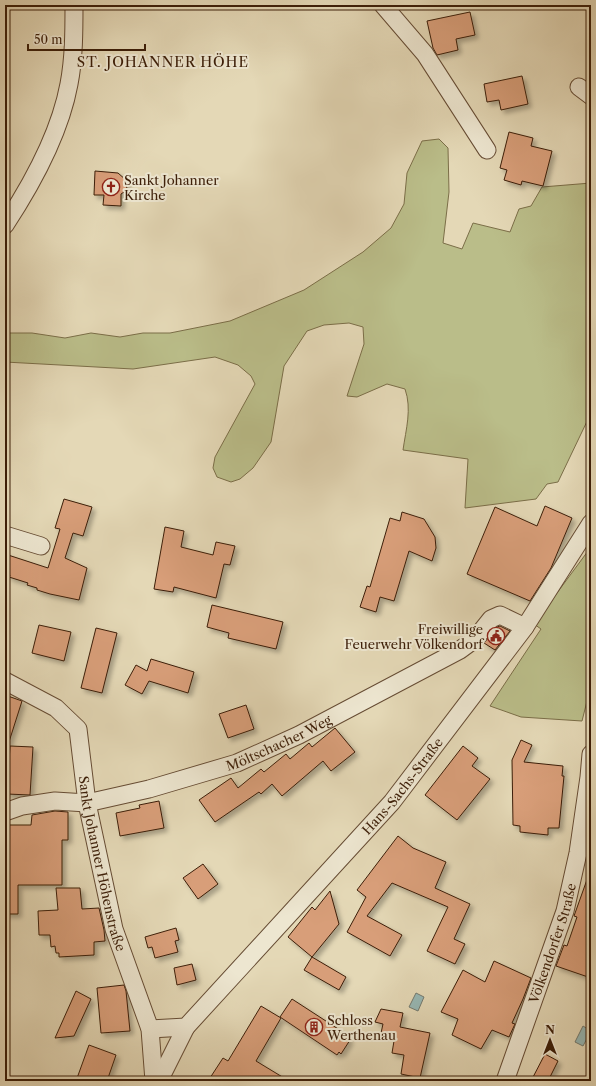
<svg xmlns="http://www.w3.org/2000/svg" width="596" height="1086" font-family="'Libre Caslon Text',serif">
<defs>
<filter id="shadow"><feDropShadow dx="3.5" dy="3.5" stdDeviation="2" flood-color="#0004"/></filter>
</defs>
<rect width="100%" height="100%" fill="#e4d8b6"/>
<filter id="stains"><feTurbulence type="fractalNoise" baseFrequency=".005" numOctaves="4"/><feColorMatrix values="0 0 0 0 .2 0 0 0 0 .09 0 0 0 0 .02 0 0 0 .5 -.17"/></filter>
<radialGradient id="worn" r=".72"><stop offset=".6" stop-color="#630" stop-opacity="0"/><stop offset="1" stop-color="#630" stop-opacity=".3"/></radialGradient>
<!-- green -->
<g fill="#babd89" stroke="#7b6e48">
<path d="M439 139 448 148 449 192 443 243 462 249 473 223 510 232 519 209 531 206 542 187 591 183V413L558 482 547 484 536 499 465 508 468 459 403 450C406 429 412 409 405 389L387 384 357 397 347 396 364 344 363 327 349 323 324 325 307 331 284 366 271 442 253 468 240 479 231 482 217 477 213 468 215 457 255 384 251 376 238 365 215 357 133 369 5 362V333H32L65 338 91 333 120 337 143 333H170L230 321 304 290 363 252 391 228 404 204 407 173 422 141Z"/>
<polygon points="588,551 591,551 591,685 582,721 521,717 490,706 541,629 534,624"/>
</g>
<!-- water -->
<g fill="#97b8b5" stroke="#737a70">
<polygon points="416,993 424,997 418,1011 409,1007"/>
<polygon points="583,1026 591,1031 583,1046 575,1042"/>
</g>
<!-- building -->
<g fill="#d89e79" stroke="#3c1e08" filter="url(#shadow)">
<polygon points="470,12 475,35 456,39 458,50 437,55 433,48 427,21"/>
<polygon points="522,76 528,104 501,110 499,100 487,102 484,84"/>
<polygon points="509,132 533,138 531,146 552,151 543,186 522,181 521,185 504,180 507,170 500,168"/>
<polygon points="95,171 118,173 126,180 127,190 121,194 121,206 103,205 104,195 94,195"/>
<polygon points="64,499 92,507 83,536 73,533 65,558 87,568 79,600 50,594 37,590 37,588 27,585 28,583 9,577 10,575 5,574 5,554 48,568 60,529 55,528"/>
<polygon points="545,506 572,518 551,568 530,601 467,574 495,507 537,526"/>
<polygon points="402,512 424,519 435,537 436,548 432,561 409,551 394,601 380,597 376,612 360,607 367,586 370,587 390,518 400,521"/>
<polygon points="165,527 184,531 181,547 213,555 216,542 235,546 230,565 224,564 216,598 174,587 173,592 154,589"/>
<polygon points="212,605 283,622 276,649 228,638 229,633 207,627"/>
<polygon points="39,625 71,632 64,661 32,653"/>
<polygon points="500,626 510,631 495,650 484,643 497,627"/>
<polygon points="96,628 117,633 102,693 81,688"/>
<polygon points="151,659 194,672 188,693 149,681 142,694 125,685 136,665 147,671"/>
<polygon points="5,695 22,701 8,745 5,744"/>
<polygon points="246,705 254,729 228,738 219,714"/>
<polygon points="335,728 355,752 331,771 323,761 282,796 272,784 261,794 259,792 215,822 199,800 231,778 238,788 261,769 264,772 286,754 290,759 309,743 312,747"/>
<polygon points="521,740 532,745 524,762 563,766 562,776 564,776 559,828 548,828 548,835 520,832 520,826 513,825 512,760"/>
<polygon points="10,746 33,747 30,795 7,794"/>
<polygon points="463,746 478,758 472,766 490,779 457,820 425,795"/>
<polygon points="159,801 164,828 120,836 116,813 140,808 139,805"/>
<polygon points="55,811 68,812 68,840 62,840 62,885 18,885 18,914 5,914 5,825 31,825 32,815"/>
<polygon points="398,836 413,848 446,862 435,888 470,904 454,939 465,944 455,964 427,951 448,907 392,883 367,916 402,935 390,956 347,932 366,897 357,890"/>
<polygon points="203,864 218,884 198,899 183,878"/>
<polygon points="589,874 591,874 591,978 556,966 564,945 567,946 577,917 574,916"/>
<polygon points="56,888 80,888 82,909 99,908 104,930 105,941 94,942 94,955 59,957 59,953 56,953 55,946 51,947 50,935 39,935 38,911 58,910"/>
<polygon points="330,891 339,924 312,957 288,937 312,907 315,910"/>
<polygon points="176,928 179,940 175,941 178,952 155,958 152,947 148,948 145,937"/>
<polygon points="312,957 346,977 339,990 304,970"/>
<polygon points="494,961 531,978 523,999 512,1023 515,1024 509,1037 492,1030 481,1049 452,1035 458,1019 441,1012 463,970 485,982"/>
<polygon points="192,964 196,980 177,985 174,968"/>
<polygon points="124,985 126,991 130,1031 101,1033 97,988"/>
<polygon points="76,991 91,999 74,1036 55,1038"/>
<polygon points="292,999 349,1036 347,1039 350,1040 341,1054 339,1052 337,1055 280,1017"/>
<polygon points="261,1006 281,1018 256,1061 289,1081 208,1081 223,1058 228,1061"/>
<polygon points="381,1009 403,1013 400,1027 430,1033 420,1078 401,1074 404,1055 392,1053 395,1035 381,1033 383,1024 375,1022"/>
<polygon points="89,1045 116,1055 107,1081 76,1081"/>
<polygon points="545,1054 558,1061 548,1081 531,1081"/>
</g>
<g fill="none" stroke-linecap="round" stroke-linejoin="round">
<defs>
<g id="street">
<polyline points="383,5 425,54 487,150"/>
<polyline points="579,87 591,96"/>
<path d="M5 225C32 184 60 133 69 84 74 58 74 31 74 5"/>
<polyline points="5,535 41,546"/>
<path id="s1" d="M5 681 56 708 78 729 87 803 114 929 150 1029 154 1081"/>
<path id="s2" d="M5 812 22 806 55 801 87 803 149 789 237 763 299 735 460 650 475 639 491 619 500 615 525 627"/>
<path id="s3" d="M150 1029 186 1027 392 802 525 627 591 523"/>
<polyline points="159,1081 186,1027"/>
<path id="s4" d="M505 1081 565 911 578 853 589 777 591 754"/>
</g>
</defs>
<!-- street casing -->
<use href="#street" stroke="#664c34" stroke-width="19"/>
<!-- street -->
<use href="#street" stroke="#ede6d0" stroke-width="17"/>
</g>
<!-- icons -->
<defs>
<symbol id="church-ring" viewBox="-11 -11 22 22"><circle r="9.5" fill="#ede6d0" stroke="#8f2418" stroke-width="1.5"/><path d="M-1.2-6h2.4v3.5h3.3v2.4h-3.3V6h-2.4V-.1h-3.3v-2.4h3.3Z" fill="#8f2418"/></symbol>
<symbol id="civic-ring" viewBox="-11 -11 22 22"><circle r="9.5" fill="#ede6d0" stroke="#8f2418" stroke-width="1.5"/><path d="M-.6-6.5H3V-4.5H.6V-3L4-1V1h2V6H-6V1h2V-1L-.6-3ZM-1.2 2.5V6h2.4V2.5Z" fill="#8f2418"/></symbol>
<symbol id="building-ring" viewBox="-11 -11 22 22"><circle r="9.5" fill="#ede6d0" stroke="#8f2418" stroke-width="1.5"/><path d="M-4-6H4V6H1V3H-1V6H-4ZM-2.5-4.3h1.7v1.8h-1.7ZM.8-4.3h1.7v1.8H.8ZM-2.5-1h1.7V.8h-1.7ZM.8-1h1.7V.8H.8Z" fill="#8f2418"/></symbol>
</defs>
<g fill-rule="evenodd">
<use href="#church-ring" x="101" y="177" width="20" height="20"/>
<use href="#civic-ring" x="486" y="626" width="20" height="20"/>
<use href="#building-ring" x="304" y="1017" width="20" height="20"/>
</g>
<g text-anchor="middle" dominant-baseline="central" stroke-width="4" stroke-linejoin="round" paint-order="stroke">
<!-- poi labels -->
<g font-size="13" fill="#3c1e08" stroke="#ede6d0" text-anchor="start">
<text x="124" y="180">Sankt Johanner<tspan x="124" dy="15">Kirche</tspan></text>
<text x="483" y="629" text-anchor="end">Freiwillige<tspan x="483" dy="15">Feuerwehr Völkendorf</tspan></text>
<text x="327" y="1020">Schloss<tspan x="327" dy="15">Werthenau</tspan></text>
</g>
<!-- street labels -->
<g font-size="13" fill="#3c1e08" stroke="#ede6d0">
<text stroke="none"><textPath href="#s2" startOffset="285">Möltschacher Weg</textPath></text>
<text stroke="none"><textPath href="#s3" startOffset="360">Hans-Sachs-Straße</textPath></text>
<text stroke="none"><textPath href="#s1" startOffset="225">Sankt Johanner Höhenstraße</textPath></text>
<text stroke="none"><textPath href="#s4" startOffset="146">Völkendorfer Straße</textPath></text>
</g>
<!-- neighbourhood labels -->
<g font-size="14" letter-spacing="1" fill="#3c1e08" stroke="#ede6d0">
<text x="163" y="62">ST. JOHANNER HÖHE</text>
</g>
</g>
<!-- margin -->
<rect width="596" height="1086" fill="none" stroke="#e4d8b6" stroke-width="20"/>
<rect x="6" y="6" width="584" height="1074" fill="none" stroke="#3c1e08" stroke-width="2"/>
<rect x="10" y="10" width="576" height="1066" fill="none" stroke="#3c1e08"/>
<!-- north arrow -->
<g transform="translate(550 1040)" stroke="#ede6d0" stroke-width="3" paint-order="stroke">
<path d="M0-3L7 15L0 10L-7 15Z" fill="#3c1e08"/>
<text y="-6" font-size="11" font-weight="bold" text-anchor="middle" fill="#3c1e08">N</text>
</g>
<!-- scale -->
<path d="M28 44v6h117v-6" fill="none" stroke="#3c1e08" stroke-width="2"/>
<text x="34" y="44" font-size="12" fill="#3c1e08" stroke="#ede6d0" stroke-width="3" paint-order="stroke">50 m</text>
<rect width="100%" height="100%" filter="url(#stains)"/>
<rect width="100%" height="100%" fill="url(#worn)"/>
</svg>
